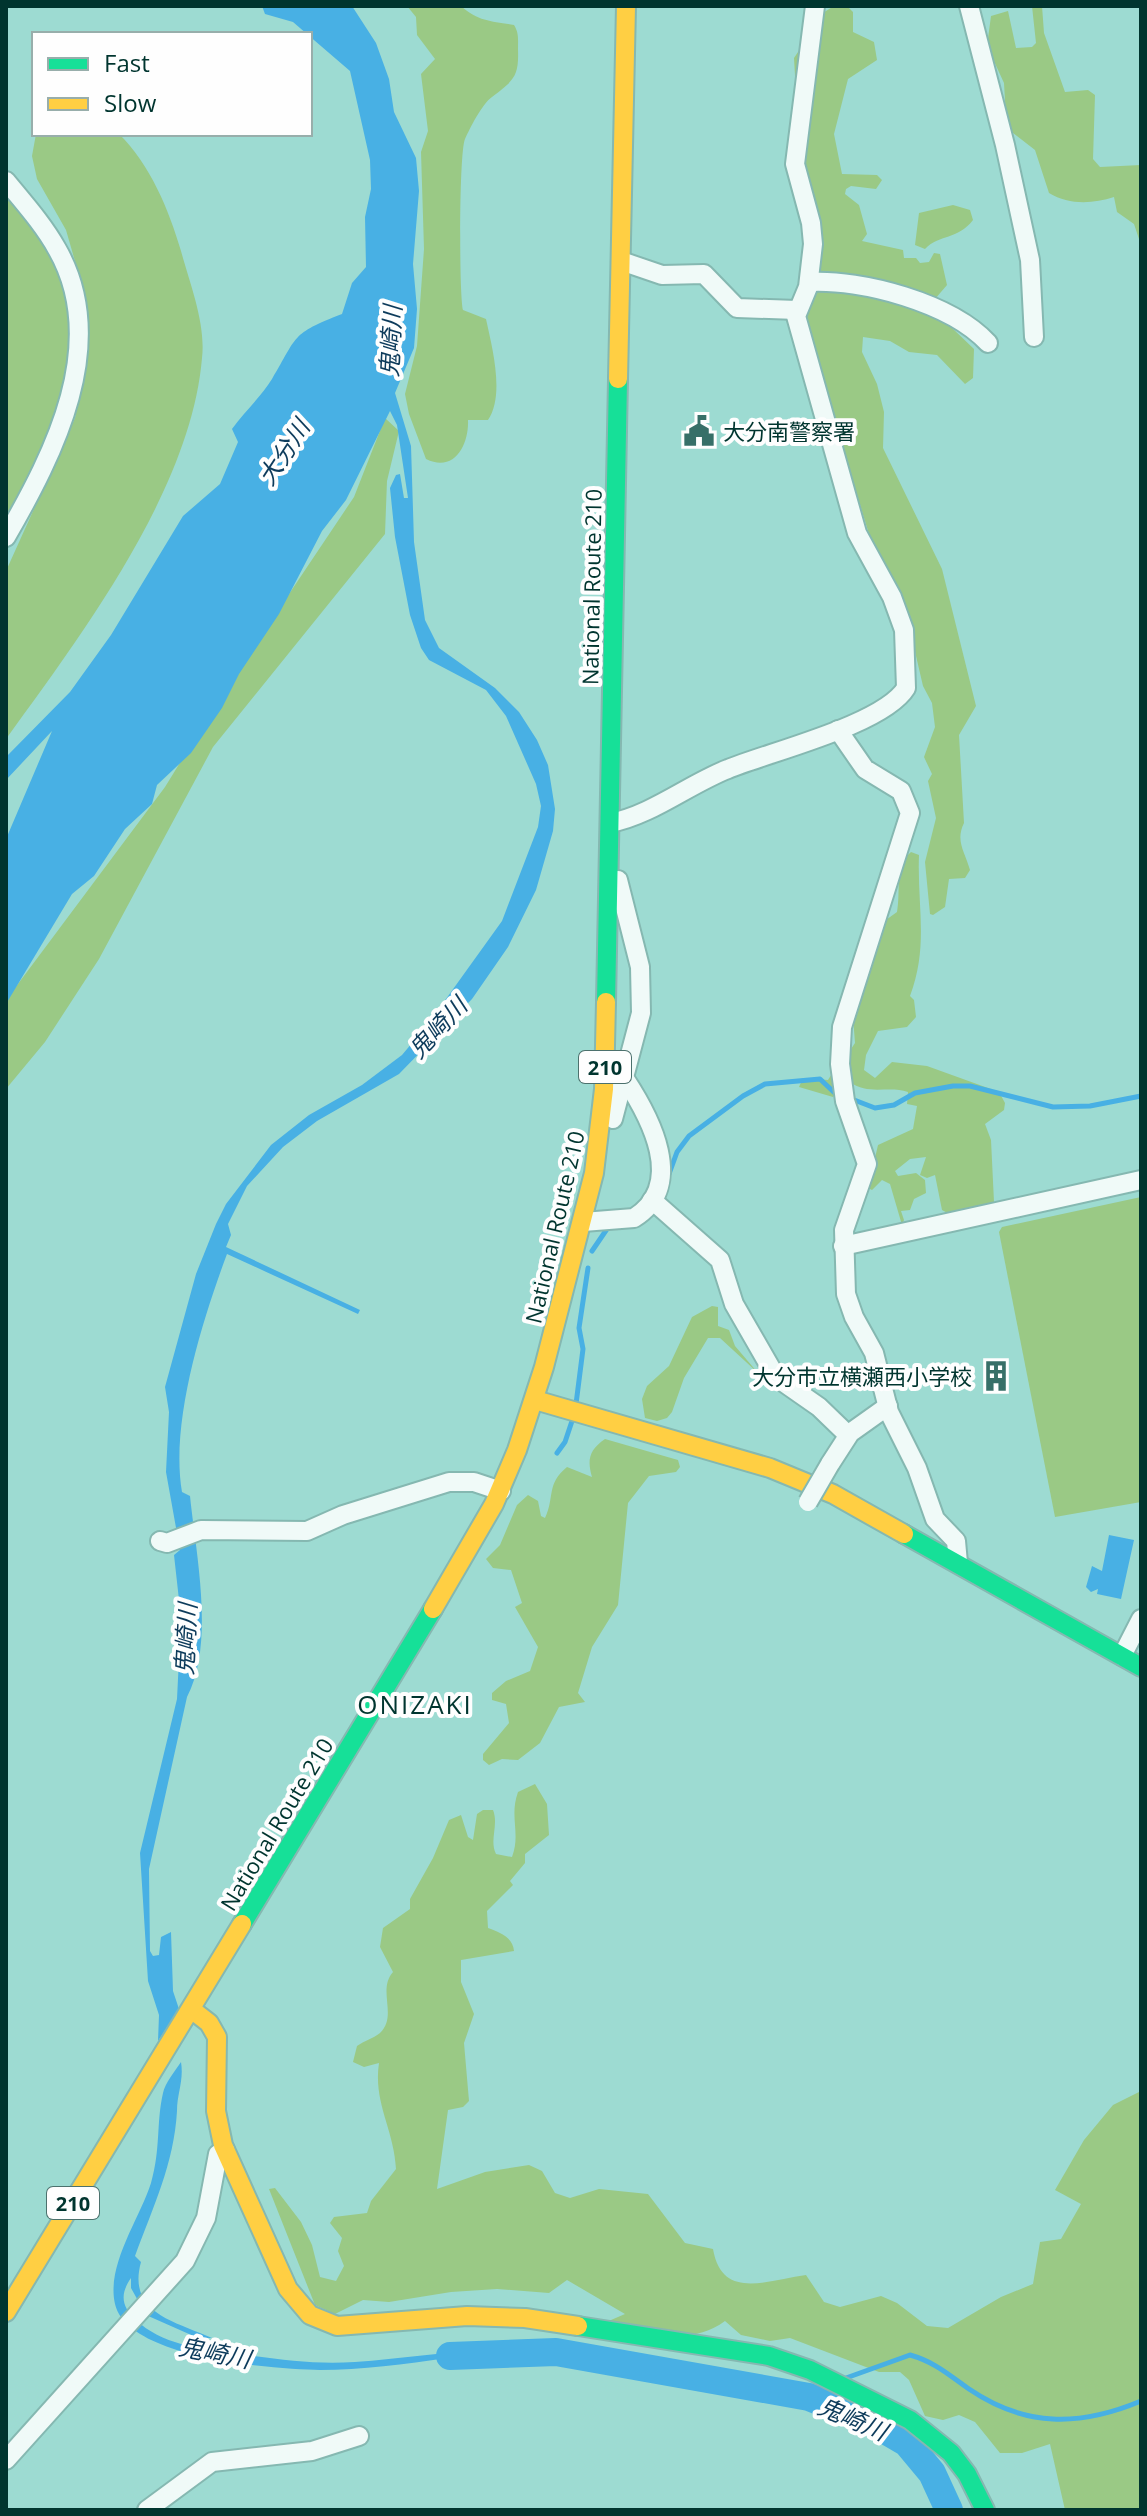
<svg xmlns="http://www.w3.org/2000/svg" width="1147" height="2516" font-family="'Open Sans','Noto Sans JP',sans-serif">
<rect width="100%" height="100%" fill="#9ddbd2"/>
<!-- green -->
<g fill="#9ac985">
<path d="M407 6H461C479 22 492 21 514 25 519 33 518 39 518 49 519 77 514 80 492 97 482 104 470 128 465 139 459 152 459 294 463 310L486 319C492 347 505 395 488 420H468C469 444 455 473 426 459L409 414 405 394 417 346 424 249 421 152 428 131 421 74 435 59 417 35 416 17Z"/>
<path d="M834 6H847L853 12V32L874 42 877 60 848 79 834 134 842 174 877 175 882 180 876 189 851 186 846 189 845 194 859 205 867 234 862 241 903 250 904 258H916L920 263 929 262 934 253 940 254 947 285 929 306 974 349 973 378 965 384 937 355 909 352 890 341 863 337 862 352 877 384 884 412 883 448 942 569 976 706 959 735 964 823C955 841 965 852 970 870L965 878 949 879 945 907 933 915 930 914 925 862 936 818 928 781 932 774 924 757 935 727 932 703 923 686 903 600 869 534 804 321C806 299 811 289 832 281L821 273 817 256 799 146 794 58 804 43 810 21Z"/>
<path d="M1032 6H1042L1044 33 1065 92 1088 90 1095 95 1093 159 1100 167 1141 165V245L1134 224 1117 212 1114 197C1092 204 1069 205 1049 193L1035 150 1013 133 1006 118 1004 83 987 46 991 16 1008 11 1016 48 1032 47 1036 43Z"/>
<path d="M36 134H119C150 164 169 210 181 251 190 284 206 324 202 358 191 490 82 634 6 739V571L75 418 88 352 81 282 66 230 37 179 32 156Z"/>
<path d="M6 197C16 209 31 220 40 233 102 325 54 436 6 522Z"/>
<path d="M953 205 970 210 973 220C958 240 939 234 925 249L915 245 919 213Z"/>
<polygon points="385,418 399,431 387,481 385,534 213,747 99,959 45,1042 6,1089 6,1000 165,787 228,685 354,497"/>
<path d="M911 852 919 855C917 906 929 946 910 996L914 1000 916 1017 907 1027 878 1031 866 1055 864 1070 875 1078 892 1062 927 1066 999 1092 1005 1103 1004 1110 985 1124 991 1140 994 1202 951 1215 942 1210 935 1175 927 1178 920 1175 926 1157 910 1159 895 1171 898 1176 916 1173 925 1180 926 1193 914 1199 910 1210 901 1211 904 1220 902 1225 890 1184 882 1180 872 1190 868 1188 878 1145 913 1129 917 1106 907 1104 908 1092C889 1085 869 1096 850 1082L845 1058 855 1043 853 1017 883 922 897 912C901 892 894 866 911 852Z"/>
<polygon points="833,1072 837,1092 833,1097 799,1087 803,1078 828,1080"/>
<polygon points="1141,1197 1141,1502 1055,1517 999,1232 1002,1227"/>
<polygon points="712,1306 718,1307 718,1326 729,1330 735,1346 758,1373 720,1338 708,1338 684,1378 672,1412 667,1418 657,1421 645,1418 642,1399 647,1386 669,1366 692,1317"/>
<path d="M605 1439 671 1458 678 1460 680 1467 676 1472 649 1476 628 1503 618 1605 592 1647 578 1693 585 1702 559 1707 540 1743 518 1760 502 1759 489 1765 483 1760V1754L509 1723 506 1704 492 1700V1693L506 1681 530 1671 538 1647 515 1607 522 1603 511 1570 493 1568 486 1559 500 1545 517 1505 528 1495 538 1501 541 1516 545 1518C555 1497 546 1484 567 1467L592 1477C587 1460 589 1450 605 1439Z"/>
<path d="M535 1784 547 1804 549 1835 525 1854V1863L510 1881 513 1885 487 1911 488 1928C499 1932 513 1937 514 1951L461 1960V1982L474 2014 464 2043 469 2101 463 2107 448 2110 437 2189 485 2172 529 2165 542 2171 555 2193 570 2198 599 2189 648 2194 685 2243 713 2249C722 2301 767 2280 806 2275L824 2302 840 2307 881 2296 897 2303 927 2326 948 2328 1001 2297 1033 2284 1040 2242 1061 2239 1081 2204 1055 2190 1084 2140 1113 2105 1141 2091V2510H1065L1050 2444 1022 2453H1000L975 2422 959 2415 943 2420 925 2416 909 2380 900 2372H879L790 2338 770 2341 741 2335 725 2321C689 2348 646 2330 604 2323L625 2314 567 2280 549 2293 497 2289 451 2292 389 2302 363 2300 335 2314 315 2305 269 2189 275 2188 301 2222 312 2245 320 2277 336 2281 344 2266 338 2251 342 2238 330 2223 334 2217 367 2213 371 2201 396 2169C394 2129 373 2103 379 2063L364 2067 353 2062 357 2046C364 2041 374 2038 380 2033 398 2016 377 1990 393 1972L380 1947 383 1928 410 1909V1899L433 1858 449 1820 461 1815 468 1837 473 1840 477 1814 483 1810H493C499 1825 489 1840 496 1854L512 1857C521 1833 509 1817 518 1792Z"/>
</g>
<!-- water -->
<g fill="#48b0e4">
<path d="M262 6H352L376 43 389 79 394 112 416 158 419 191 413 264 417 309 414 348 395 393 411 446 414 542 425 620 439 648 495 688 519 712 537 740 548 765 555 809 553 831 536 890 508 947 472 999 399 1074 317 1121 283 1147 247 1186 228 1224 231 1235 226 1247 360 1310 358 1314 227 1254C202 1321 170 1423 182 1492L190 1496C196 1555 215 1643 187 1697L149 1869 150 1951 153 1956 159 1955 161 1937 171 1932 173 1991 179 2009 158 2041 159 2015 148 1981 140 1853 177 1699 181 1618 174 1555 180 1550 166 1472 169 1412 165 1387 196 1274 216 1224 226 1204 271 1145 309 1115 362 1085 402 1055 428 1024 502 921 538 827 541 806 536 784 506 716 486 690 429 660 421 648 410 615 395 537 390 488 396 475 400 474 404 498H408L397 425 390 411 346 500 322 531 279 614 239 674 222 708 191 753 157 785 152 804 125 829 94 876 72 894 6 1004V839L52 731 6 780V757L70 692 111 635 183 516 220 484 238 442 232 429C244 412 261 397 272 379 298 336 290 334 342 314L352 283 366 267 365 217 371 189 370 160 350 71 293 22 265 14Z"/>
<polygon points="1109,1535 1134,1540 1121,1599 1097,1594 1098,1589 1091,1592 1086,1587 1092,1566 1102,1571"/>
<path d="M181 2062C184 2081 177 2093 177 2111 174 2164 153 2207 135 2256L141 2262C127 2313 174 2321 212 2338H198L146 2315 131 2288V2278C120 2294 121 2306 136 2320 161 2344 199 2349 233 2353 274 2359 314 2365 355 2362 400 2359 444 2351 489 2351L478 2358 452 2362 447 2358C406 2364 361 2370 320 2370 274 2369 128 2359 115 2304 106 2265 140 2218 151 2183 161 2148 156 2124 163 2093 165 2083 175 2071 181 2062Z"/>
</g>
<g fill="none" stroke-linecap="round" stroke-linejoin="round">
<!-- stream -->
<g stroke="#48b0e4" stroke-width="5">
<polyline points="849,1098 875,1108 894,1105 915,1093 953,1086 970,1086 1053,1107 1090,1106 1141,1096"/>
<polyline points="669,1174 677,1152 689,1136 743,1096 765,1084 820,1079 839,1097"/>
<polyline points="592,1251 609,1226"/>
<polyline points="576,1404 583,1349 579,1328 588,1268"/>
<polyline points="557,1453 565,1442 573,1418"/>
<path d="M846 2378 910 2355C935 2362 949 2375 969 2389 1025 2427 1079 2427 1141 2401"/>
<polyline points="809,2397 827,2388"/>
</g>
<!-- river -->
<polyline stroke="#48b0e4" stroke-width="28" points="450,2356 556,2352 809,2397 871,2422 907,2443 932,2473 949,2510"/>
<defs>
<g id="street">
<polyline points="969,6 1005,145 1030,260 1034,337"/>
<path d="M6 181C24 203 43 224 57 249 111 343 54 454 6 537"/>
<polyline points="621,261 662,275 704,274 737,308 797,310"/>
<path d="M809 282C862 279 951 303 988 343"/>
<polyline points="838,730 865,769 901,791 910,813 842,1027 840,1064 845,1101 867,1164 844,1230 846,1294 854,1317 874,1353 889,1412 917,1468 935,1519 956,1541 958,1563"/>
<path d="M610 823C652 815 689 784 728 769 769 752 883 725 906 688L904 630 892 597 857 533 796 316 808 287 813 244 811 223 795 164 815 6"/>
<polyline points="613,1119 641,1013 640,967 618,880"/>
<polyline points="652,1200 720,1260 734,1304 776,1377 819,1407 848,1435"/>
<path d="M583 1222 634 1218C687 1185 650 1117 625 1079"/>
<polyline points="843,1246 1141,1180"/>
<polyline points="830,1464 850,1433 888,1406"/>
<polyline points="160,1541 167,1543 201,1530 307,1531 343,1515 449,1482 474,1482 501,1491"/>
<polyline points="1122,1656 1141,1619"/>
<polyline points="6,2460 185,2261 206,2218 218,2154 225,2150"/>
<polyline points="147,2510 212,2462 312,2451 359,2436"/>
</g>
<g id="fast">
<polyline points="606,1002 618,379"/>
<polyline points="904,1534 1141,1667"/>
<polyline points="242,1924 433,1609"/>
<polyline points="578,2326 769,2356 810,2370 910,2420 951,2453 967,2474 985,2510"/>
</g>
<g id="slow">
<polyline points="618,379 626,6"/>
<polyline points="535,1400 770,1468 833,1494 904,1534"/>
<polyline points="433,1609 494,1504 517,1450 544,1367 594,1173 604,1089 606,1002"/>
<polyline points="191,2009 209,2023 217,2037 216,2111 223,2145 288,2289 310,2315 337,2326 467,2316 525,2318 578,2326"/>
<polyline points="6,2312 242,1924"/>
</g>
</defs>
<!-- street casing -->
<use href="#street" stroke="#85b8b1" stroke-width="22"/>
<!-- fast casing -->
<use href="#fast" stroke="#85b8b1" stroke-width="22"/>
<!-- slow casing -->
<use href="#slow" stroke="#85b8b1" stroke-width="22"/>
<!-- street -->
<use href="#street" stroke="#f0faf8" stroke-width="18"/>
<!-- fast -->
<use href="#fast" stroke="#16e098" stroke-width="18"/>
<!-- slow -->
<use href="#slow" stroke="#ffcf43" stroke-width="18"/>
<defs>
<polyline id="street-bridge" points="808,1502 830,1464"/>
</defs>
<!-- street-bridge casing -->
<use href="#street-bridge" stroke="#85b8b1" stroke-width="22" stroke-linecap="butt"/>
<!-- street-bridge -->
<use href="#street-bridge" stroke="#f0faf8" stroke-width="18"/>
</g>
<!-- icons -->
<defs>
<symbol id="civic-bare" viewBox="-9 -9 18 18"><path d="M-.6-6.5H3V-4.5H.6V-3L4-1V1h2V6H-6V1h2V-1L-.6-3ZM-1.2 2.5V6h2.4V2.5Z" fill="#376f68" stroke="#fefefe" stroke-width="2.5" paint-order="stroke"/></symbol>
<symbol id="building-bare" viewBox="-9 -9 18 18"><path d="M-4-6H4V6H1V3H-1V6H-4ZM-2.5-4.3h1.7v1.8h-1.7ZM.8-4.3h1.7v1.8H.8ZM-2.5-1h1.7V.8h-1.7ZM.8-1h1.7V.8H.8Z" fill="#376f68" stroke="#fefefe" stroke-width="2.5" paint-order="stroke"/></symbol>
</defs>
<g fill-rule="evenodd">
<use href="#civic-bare" x="677" y="409" width="44" height="44"/>
<use href="#building-bare" x="974" y="1354" width="44" height="44"/>
</g>
<g text-anchor="middle" dominant-baseline="central" stroke-width="8" stroke-linejoin="round" paint-order="stroke">
<!-- shield labels -->
<g fill="#fefefe" stroke="#4c716d" stroke-width="2">
<rect x="579" y="1051" width="52" height="32" rx="6"/>
<rect x="47" y="2187" width="52" height="32" rx="6"/>
</g>
<g font-size="20" font-weight="bold" fill="#00352f">
<text x="605" y="1067">210</text>
<text x="73" y="2203">210</text>
</g>
<!-- poi labels -->
<g font-size="22" fill="#00352f" stroke="#fefefe" text-anchor="start">
<text x="723" y="431">大分南警察署</text>
<text x="972" y="1376" text-anchor="end">大分市立横瀬西小学校</text>
</g>
<!-- street labels -->
<g font-size="22" fill="#00352f" stroke="#fefefe">
<text transform="translate(591 587) rotate(-89)">National Route 210</text>
<text transform="translate(554 1227) rotate(-77)">National Route 210</text>
<text transform="translate(276 1824) rotate(-59)">National Route 210</text>
</g>
<!-- water labels -->
<g font-size="24" font-style="italic" fill="#0d3b5b" stroke="#fefefe">
<text transform="translate(390 341) rotate(-87)">鬼崎川</text>
<text transform="translate(283 452) rotate(-57)">大分川</text>
<text transform="translate(437 1027) rotate(-47)">鬼崎川</text>
<text transform="translate(185 1639) rotate(-87)">鬼崎川</text>
<text transform="translate(215 2352) rotate(11)">鬼崎川</text>
<text transform="translate(853 2418) rotate(23)">鬼崎川</text>
</g>
<!-- quarter labels -->
<g font-size="26" letter-spacing="2" fill="#00352f" stroke="#fefefe">
<text x="415" y="1704">ONIZAKI</text>
</g>
</g>
<!-- border -->
<rect width="1147" height="2516" fill="none" stroke="#00352f" stroke-width="16"/>
<!-- legend -->
<rect x="32" y="32" width="280" height="104" fill="#fefefe" stroke="#98aeab" stroke-width="2"/>
<rect x="48" y="58" width="40" height="12" fill="#16e098" stroke="#98aeab" stroke-width="2"/>
<text x="104" y="72" font-size="24" fill="#00352f">Fast</text>
<rect x="48" y="98" width="40" height="12" fill="#ffcf43" stroke="#98aeab" stroke-width="2"/>
<text x="104" y="112" font-size="24" fill="#00352f">Slow</text>
</svg>
